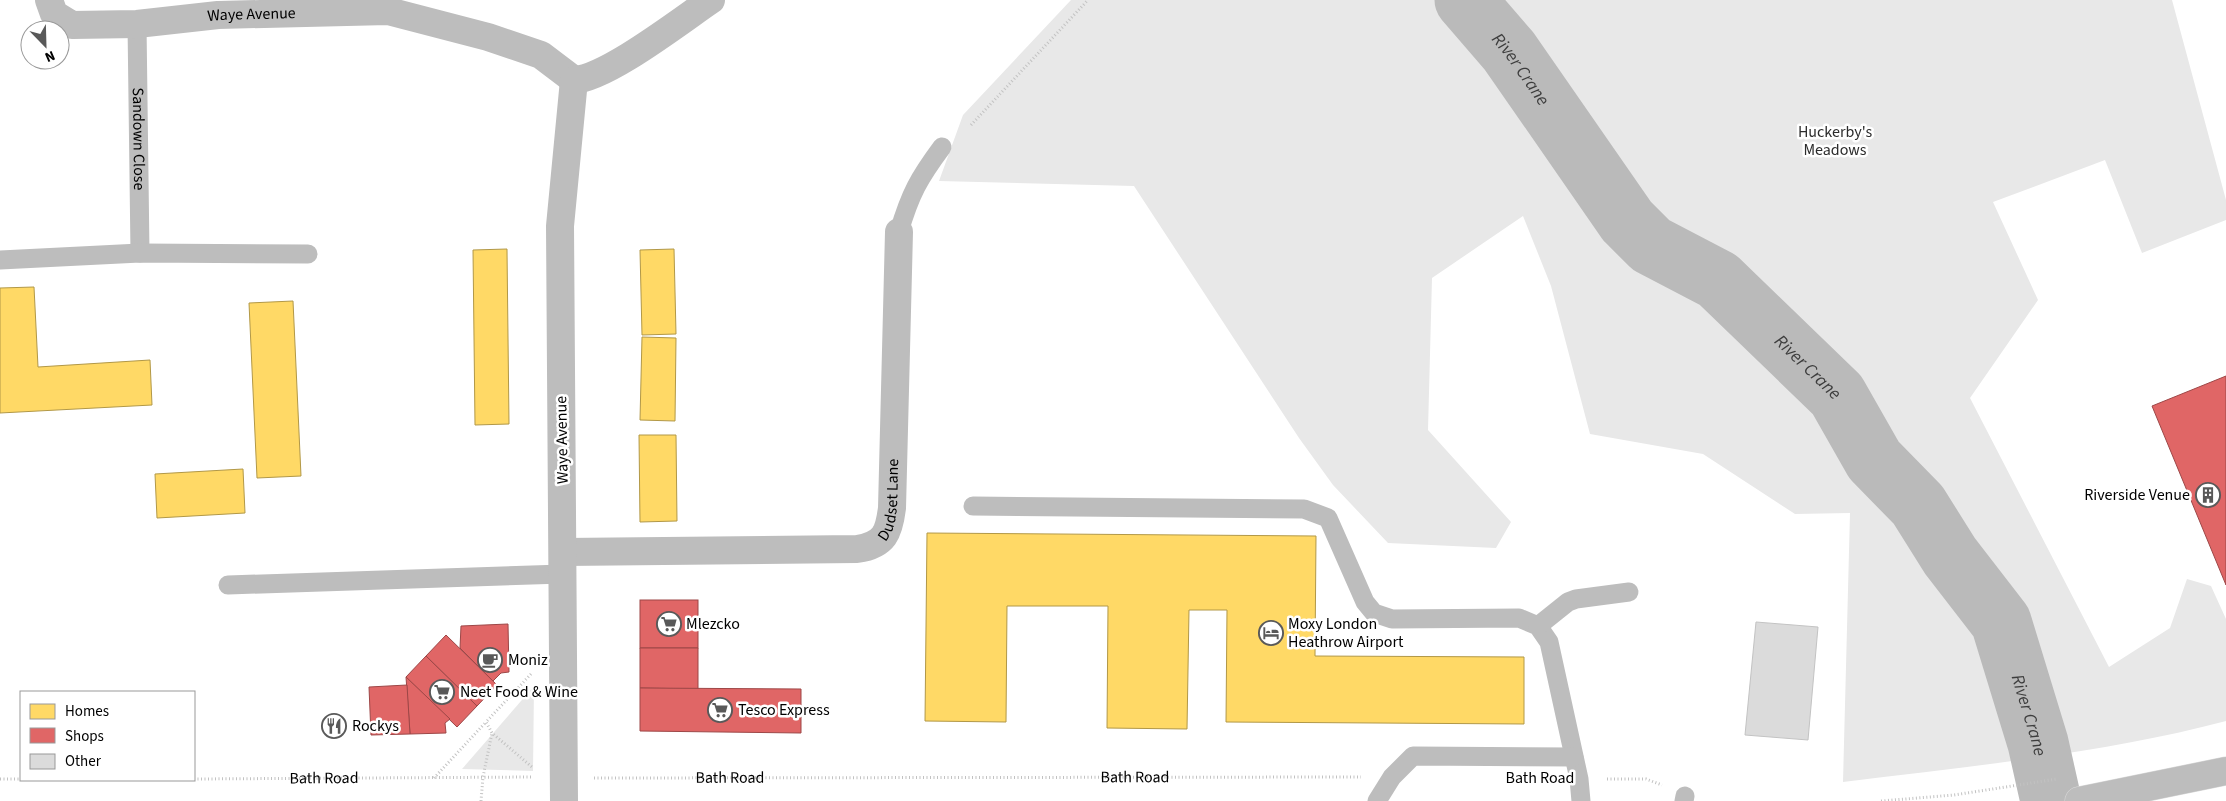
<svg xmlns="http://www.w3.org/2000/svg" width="2226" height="801" font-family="'Source Sans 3',sans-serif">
<rect width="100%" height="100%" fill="#fff"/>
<!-- green -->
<g fill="#e8e8e8">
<path d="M1071 0H2172L2226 200V220L2142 253 2105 160 1993 202 2038 300 1970 398 2109 667 2170 628 2187 579 2211 586 2226 619V721C2101 754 1971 766 1843 782L1850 513 1795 514 1703 454 1590 434 1551 286 1523 216 1432 278 1428 430 1511 522 1496 548 1388 543 1333 485 1299 438 1134 186 939 181 963 115Z"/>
<polygon points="534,686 533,771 462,769"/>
</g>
<!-- homes -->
<g fill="#ffd966" stroke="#b29847">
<polygon points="507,249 509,424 475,425 473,250"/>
<polygon points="674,249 676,334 642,335 640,250"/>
<polygon points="34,287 38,367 150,360 152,405 0,413 0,288"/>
<polygon points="293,301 301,476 257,478 249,303"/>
<polygon points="642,337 676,338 675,421 640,420"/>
<polygon points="639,435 676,435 677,521 640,522"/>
<polygon points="243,469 245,513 157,518 155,474"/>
<polygon points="927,533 1316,536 1315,656 1524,657 1524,724 1226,722 1227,610 1189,610 1187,729 1107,728 1108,606 1007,606 1006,722 925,721"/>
</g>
<!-- shops -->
<g fill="#e06666" stroke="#9d4747">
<polygon points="2226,376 2226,585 2152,406"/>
<rect x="640" y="600" width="58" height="48"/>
<polygon points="508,624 509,672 501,673 493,681 460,648 461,626"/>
<polygon points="446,635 497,685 477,706 426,656"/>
<polygon points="640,648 698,648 698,689 640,688"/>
<polygon points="426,656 477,706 457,727 406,677"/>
<polygon points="406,677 450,719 445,723 446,733 410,734"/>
<polygon points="407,685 410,734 371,735 369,687"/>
<polygon points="640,688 801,689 801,733 640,731"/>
</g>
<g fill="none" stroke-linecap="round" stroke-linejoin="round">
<!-- river -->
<path stroke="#bababa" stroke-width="61" id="s1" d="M1465 0 1509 51 1627 221 1651 245 1718 280 1837 395 1874 460 1918 505 1950 556 2001 622 2038 743 2051 801"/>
</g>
<!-- building -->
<polygon fill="#dbdbdb" stroke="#c3c3c3" points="1756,622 1818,627 1808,740 1745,735"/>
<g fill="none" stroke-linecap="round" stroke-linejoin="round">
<defs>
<polyline id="highway" points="2079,801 2226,771"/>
</defs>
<!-- highway casing -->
<use href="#highway" stroke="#dbdbdb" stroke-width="29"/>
<!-- path -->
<g stroke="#c2c2c2" stroke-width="3" stroke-dasharray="1 2.5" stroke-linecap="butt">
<polyline points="971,125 1088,0"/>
<polyline points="531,674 486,722 492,733 532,767"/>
<polyline points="434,778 486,722"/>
<path id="s2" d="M594 778 1361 777"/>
<polyline points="0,779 21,779"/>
<path id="s3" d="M194 779 533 777"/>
<polyline points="1607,779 1646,779 1662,785"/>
<polyline points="481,801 483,777 492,733"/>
<polyline points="1881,801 1954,795 2057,779"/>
</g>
<!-- lane -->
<g stroke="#bdbdbd" stroke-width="19">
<path id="s4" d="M137 24 140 253"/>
<path d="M899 232C910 194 919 178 942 147"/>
<polyline points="0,260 140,253 308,254"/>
<polyline points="973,506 1304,509 1328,518 1365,602 1374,613 1392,619 1519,618 1538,626 1549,642 1579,779 1581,801"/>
<polyline points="228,585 563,574"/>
<polyline points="1538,626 1568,602 1576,599 1629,592"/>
<polyline points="1377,801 1392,777 1413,756 1574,757"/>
<polyline points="1684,801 1685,796"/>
</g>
<!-- street -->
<g stroke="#bdbdbd" stroke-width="28">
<path id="s5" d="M49 0 54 14 72 25 137 24 218 15 388 11 488 37 541 55 574 80"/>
<path id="s6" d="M564 552 857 549C885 545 889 532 892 508L899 232"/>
<path d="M564 801 560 226 574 80C607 78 680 21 711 0"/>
</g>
<!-- highway -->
<use href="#highway" stroke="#bdbdbd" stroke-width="28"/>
</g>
<!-- icons -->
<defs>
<symbol id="building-ring" viewBox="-11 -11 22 22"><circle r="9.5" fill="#fff" stroke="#595959" stroke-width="1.5"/><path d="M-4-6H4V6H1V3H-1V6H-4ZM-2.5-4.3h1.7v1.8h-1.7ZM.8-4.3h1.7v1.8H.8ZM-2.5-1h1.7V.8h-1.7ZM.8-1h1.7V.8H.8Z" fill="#595959"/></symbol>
<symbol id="supermarket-ring" viewBox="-11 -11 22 22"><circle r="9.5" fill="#fff" stroke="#595959" stroke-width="1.5"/><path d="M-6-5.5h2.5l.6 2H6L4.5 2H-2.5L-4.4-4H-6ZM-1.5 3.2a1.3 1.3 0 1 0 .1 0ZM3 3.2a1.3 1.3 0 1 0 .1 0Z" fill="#595959"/></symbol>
<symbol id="hotel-ring" viewBox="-11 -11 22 22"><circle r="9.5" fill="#fff" stroke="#595959" stroke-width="1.5"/><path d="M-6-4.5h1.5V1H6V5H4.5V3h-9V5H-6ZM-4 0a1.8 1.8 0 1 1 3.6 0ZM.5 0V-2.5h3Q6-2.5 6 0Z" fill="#595959"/></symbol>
<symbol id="cafe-ring" viewBox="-11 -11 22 22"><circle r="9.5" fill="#fff" stroke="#595959" stroke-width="1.5"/><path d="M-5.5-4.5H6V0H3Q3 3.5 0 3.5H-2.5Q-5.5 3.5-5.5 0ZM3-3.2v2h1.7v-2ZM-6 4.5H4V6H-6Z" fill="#595959"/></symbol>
<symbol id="restaurant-ring" viewBox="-11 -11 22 22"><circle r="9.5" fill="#fff" stroke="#595959" stroke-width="1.5"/><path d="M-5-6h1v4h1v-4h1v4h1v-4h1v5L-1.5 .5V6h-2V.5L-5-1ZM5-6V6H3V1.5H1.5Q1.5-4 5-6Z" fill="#595959"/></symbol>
</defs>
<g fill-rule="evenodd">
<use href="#building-ring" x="2194" y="481" width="28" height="28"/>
<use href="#supermarket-ring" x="655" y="610" width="28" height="28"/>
<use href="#hotel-ring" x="1257" y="619" width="28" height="28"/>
<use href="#cafe-ring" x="476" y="646" width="28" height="28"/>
<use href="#supermarket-ring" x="428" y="678" width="28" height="28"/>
<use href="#supermarket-ring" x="706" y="696" width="28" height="28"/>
<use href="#restaurant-ring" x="320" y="712" width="28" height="28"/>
</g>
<g text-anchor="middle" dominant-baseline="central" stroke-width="5" stroke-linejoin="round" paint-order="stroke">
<!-- street labels -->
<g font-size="16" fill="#000" stroke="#fff">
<text stroke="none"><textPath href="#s5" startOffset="216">Waye Avenue</textPath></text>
<text stroke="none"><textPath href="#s4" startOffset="115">Sandown Close</textPath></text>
<text transform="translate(562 440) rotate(-91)">Waye Avenue</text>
<text stroke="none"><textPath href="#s6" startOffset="361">Dudset Lane</textPath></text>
<text stroke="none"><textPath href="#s2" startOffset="541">Bath Road</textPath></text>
<text stroke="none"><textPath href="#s2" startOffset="136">Bath Road</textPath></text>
<text stroke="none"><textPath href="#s3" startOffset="130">Bath Road</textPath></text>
<text x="1540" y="778">Bath Road</text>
</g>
<!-- park labels -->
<g font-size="16" fill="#2c2c2c" stroke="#fff">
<text x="1835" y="132">Huckerby's<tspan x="1835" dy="18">Meadows</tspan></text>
</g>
<!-- poi labels -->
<g font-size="16" fill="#000" stroke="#fff" text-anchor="start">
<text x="2190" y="495" text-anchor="end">Riverside Venue</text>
<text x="686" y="624">Mlezcko</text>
<text x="1288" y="624">Moxy London<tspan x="1288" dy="18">Heathrow Airport</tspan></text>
<text x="508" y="660">Moniz</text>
<text x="460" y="692">Neet Food &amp; Wine</text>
<text x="738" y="710">Tesco Express</text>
<text x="352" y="726">Rockys</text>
</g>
<!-- water labels -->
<g font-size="18" font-style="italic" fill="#3d3d3d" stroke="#fff">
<text stroke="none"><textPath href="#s1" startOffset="89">River Crane</textPath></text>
<text stroke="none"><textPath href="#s1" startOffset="509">River Crane</textPath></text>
<text stroke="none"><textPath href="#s1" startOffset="928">River Crane</textPath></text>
</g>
</g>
<!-- legend -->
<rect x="20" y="691" width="175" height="90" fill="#ffffff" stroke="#999999"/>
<rect x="30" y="704" width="25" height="15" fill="#ffd966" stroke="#999999"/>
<text x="65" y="716" font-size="15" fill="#000000">Homes</text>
<rect x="30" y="728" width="25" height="15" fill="#e06666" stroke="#999999"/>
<text x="65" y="741" font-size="15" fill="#000000">Shops</text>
<rect x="30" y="754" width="25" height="15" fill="#dbdbdb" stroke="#999999"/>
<text x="65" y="766" font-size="15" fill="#000000">Other</text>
<!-- north arrow -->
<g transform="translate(45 45) rotate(157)"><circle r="24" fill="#ffffff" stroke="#999999"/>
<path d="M0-4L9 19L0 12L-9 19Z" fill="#595959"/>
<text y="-8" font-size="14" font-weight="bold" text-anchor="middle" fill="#000000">N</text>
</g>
</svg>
